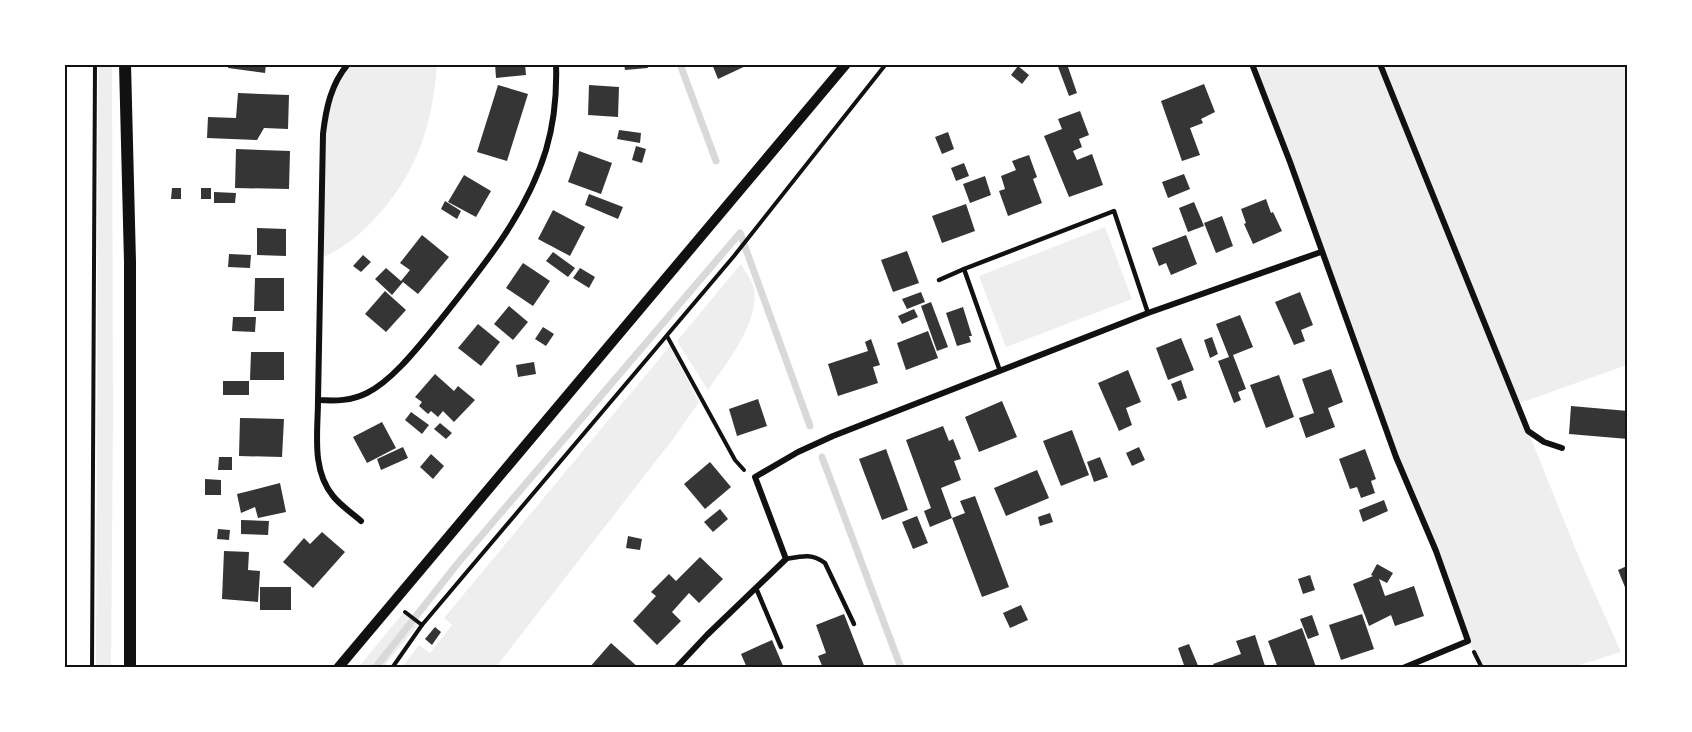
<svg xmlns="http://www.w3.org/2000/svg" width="1692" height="732" font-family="Quicksand,sans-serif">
<rect width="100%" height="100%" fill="#fff"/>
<!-- green -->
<g fill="#eee">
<polygon points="112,64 113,417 111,667 96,668 98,77 99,65"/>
<path d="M348 65H437C432 124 419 168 379 214 360 235 347 246 321 258L323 134 330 97Z"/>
<polygon points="1252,65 1627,65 1627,365 1517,404 1580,560 1621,652 1573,667 1482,667 1468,641 1436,551 1396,457"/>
<polygon points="1105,227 1132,299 1006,347 979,276"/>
<path d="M741 264C746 273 752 280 754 289 760 322 725 365 708 390L677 341Z"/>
<polygon points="670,346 699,402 676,435 496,667 402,667 419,645 430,653 452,625 444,618"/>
<polygon points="403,613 418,625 383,667 358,668"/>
</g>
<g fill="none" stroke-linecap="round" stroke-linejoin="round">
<!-- stream -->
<g stroke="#d9d9d9" stroke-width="7">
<polyline points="680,64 716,161"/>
<polyline points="822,457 901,668"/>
<polyline points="375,668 458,563 740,233 810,426"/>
</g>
</g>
<!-- building -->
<g fill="#353535">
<polygon points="229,64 266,64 265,73 228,68"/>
<polygon points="495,64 525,64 526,75 496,78"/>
<polygon points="624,64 647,64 648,68 625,70"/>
<polygon points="712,64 750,64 718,79"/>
<polygon points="1057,64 1067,64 1077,93 1069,96"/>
<polygon points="1018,66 1029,75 1022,84 1011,75"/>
<polygon points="1204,84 1215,112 1201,119 1203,123 1190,128 1200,155 1182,161 1161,101"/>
<polygon points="498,85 528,94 507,161 477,152"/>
<polygon points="589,85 619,87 618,117 588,115"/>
<polygon points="238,93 289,95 288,129 264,128 257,140 207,138 208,117 236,118"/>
<polygon points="1080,111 1089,135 1079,139 1082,147 1073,151 1077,160 1092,154 1103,185 1069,197 1044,136 1062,129 1058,119"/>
<polygon points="619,130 641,133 640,143 617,139"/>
<polygon points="948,132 954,149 942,154 935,137"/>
<polygon points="636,146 646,149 642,163 632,160"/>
<polygon points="236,149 290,151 289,189 235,188"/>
<polygon points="579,151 612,163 601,194 568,182"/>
<polygon points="1029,155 1037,177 1033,179 1042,203 1008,216 999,191 1005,189 1001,176 1016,170 1012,161"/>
<polygon points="964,163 969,176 956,181 951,168"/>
<polygon points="1184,174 1190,189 1168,198 1162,182"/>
<polygon points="464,175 491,191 476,217 448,202"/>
<polygon points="985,176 991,195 970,203 963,184"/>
<polygon points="172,188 181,188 181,199 171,199"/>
<rect x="201" y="188" width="10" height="11"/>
<polygon points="214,192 236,193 235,203 214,203"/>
<polygon points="589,194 623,207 618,219 585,205"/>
<polygon points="1266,199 1271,213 1273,212 1282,231 1253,244 1244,224 1246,223 1241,209"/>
<polygon points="445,201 461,211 457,219 441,209"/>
<polygon points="1194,202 1204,226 1188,232 1179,208"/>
<polygon points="966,204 975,231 942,243 932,216"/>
<polygon points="553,210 585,227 570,256 538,239"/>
<polygon points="1222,216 1233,246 1216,253 1204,223"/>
<polygon points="257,228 286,229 286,256 257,255"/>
<polygon points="422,235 449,257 418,294 403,282 392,295 375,279 386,268 401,281 410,270 400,263"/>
<polygon points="1186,235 1197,264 1171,275 1166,263 1159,266 1152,248"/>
<polygon points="907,251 919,283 893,292 881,260"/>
<polygon points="553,252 575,268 568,277 546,261"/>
<polygon points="229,254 251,255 250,268 228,267"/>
<polygon points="363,255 371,262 361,272 353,266"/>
<polygon points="523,263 550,281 533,306 506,288"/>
<polygon points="580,268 595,277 589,288 573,278"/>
<polygon points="255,278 284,278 284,311 254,311"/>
<polygon points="385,291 406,310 386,332 365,314"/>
<polygon points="921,292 925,302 907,309 902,299"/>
<polygon points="1300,292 1313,325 1301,330 1305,341 1294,345 1275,302"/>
<polygon points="931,302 948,347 937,351 921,306"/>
<polygon points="509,306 528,322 513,340 494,324"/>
<polygon points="963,307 972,336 969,336 971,342 957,346 946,313"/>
<polygon points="914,309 918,317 902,324 898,316"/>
<polygon points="1240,315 1253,347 1233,355 1246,389 1238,392 1241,400 1234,403 1218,361 1229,357 1216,324"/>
<polygon points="233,317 256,317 255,332 232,331"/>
<polygon points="478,324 500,342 481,366 458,348"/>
<polygon points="543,327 554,334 546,346 535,339"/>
<polygon points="928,331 938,358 906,370 897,343"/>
<polygon points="1212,337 1218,354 1210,358 1204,340"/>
<polygon points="1181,338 1194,370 1168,380 1156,348"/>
<polygon points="871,339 880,365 873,367 878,383 838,396 828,364 868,351 865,342"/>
<polygon points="251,352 284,352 284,380 250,380"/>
<polygon points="534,362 536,374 518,377 516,365"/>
<polygon points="1331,369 1343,402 1328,408 1335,427 1306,438 1299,418 1314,413 1302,379"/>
<polygon points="1128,370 1141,402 1126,408 1132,425 1119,431 1098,383"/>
<polygon points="435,374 454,391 458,386 475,400 454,422 443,411 438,417 431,411 428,414 419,406 422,402 415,397"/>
<polygon points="1279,375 1294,417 1266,428 1250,385"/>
<polygon points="1181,380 1187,398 1178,401 1171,384"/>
<rect x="223" y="381" width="26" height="14"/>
<polygon points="758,399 767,426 737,436 729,409"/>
<polygon points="1002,401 1017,437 979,452 965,417"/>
<polygon points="1571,406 1628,411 1628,439 1569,434"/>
<polygon points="411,412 429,425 422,434 405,420"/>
<polygon points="240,418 284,419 282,457 239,456"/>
<polygon points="382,422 396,448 367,463 353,437"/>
<polygon points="440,423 452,433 446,439 434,429"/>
<polygon points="943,426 949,441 953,439 961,459 954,461 961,480 941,488 952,518 930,527 924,511 931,508 906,440"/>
<polygon points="1072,430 1089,475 1061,486 1043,441"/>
<polygon points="403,447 408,458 381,470 377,459"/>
<polygon points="1139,447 1145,460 1132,466 1126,453"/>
<polygon points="886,449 908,510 882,520 859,459"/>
<polygon points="1365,449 1376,479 1371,481 1375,493 1361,498 1357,487 1350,489 1339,459"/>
<polygon points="431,454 444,466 433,479 420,467"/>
<polygon points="219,457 232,457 232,470 218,470"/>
<polygon points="1100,457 1108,477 1094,482 1087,462"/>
<polygon points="710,462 731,487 705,509 684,484"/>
<polygon points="1037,470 1049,498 1006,516 994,488"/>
<polygon points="205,479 221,480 221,495 205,495"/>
<polygon points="280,483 286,512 258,518 255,507 241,513 237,494"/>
<polygon points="975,496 1009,587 982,597 952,518 965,513 960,501"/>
<polygon points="1384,500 1388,511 1363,522 1359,510"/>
<polygon points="720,509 728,519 713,532 704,522"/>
<polygon points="1050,513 1053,522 1040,526 1038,517"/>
<polygon points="917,516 928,543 913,549 902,522"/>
<polygon points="241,520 269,521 268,535 241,534"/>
<polygon points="218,529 230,530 229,540 217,539"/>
<polygon points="322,532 345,552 313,588 283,562 304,538 310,544"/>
<polygon points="628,536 642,539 640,550 626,548"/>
<polygon points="224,551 249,552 248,570 260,571 258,602 222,599"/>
<polygon points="700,557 723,579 699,603 689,593 672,612 681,621 657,645 633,621 656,596 651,592 669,574 676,581"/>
<polygon points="1377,564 1393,573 1387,583 1379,579 1385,596 1414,586 1424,616 1395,626 1391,615 1369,626 1353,584 1373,576 1371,575"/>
<polygon points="1627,566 1627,592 1618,570"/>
<polygon points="1310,575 1315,590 1303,594 1298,579"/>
<rect x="260" y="587" width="31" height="23"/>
<polygon points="1021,605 1028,620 1010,628 1003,613"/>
<polygon points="844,614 865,668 823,668 818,656 826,653 816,625"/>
<polygon points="1362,614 1374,649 1341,660 1329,625"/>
<polygon points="1312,615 1319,635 1308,639 1300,619"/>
<polygon points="435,627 441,632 432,645 425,639"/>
<polygon points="1302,628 1316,667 1278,668 1268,641"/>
<polygon points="1255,635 1265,666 1260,668 1215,668 1213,664 1241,654 1236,641"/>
<polygon points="772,640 784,668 747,668 741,654"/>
<polygon points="611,643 639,668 589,668"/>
<polygon points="1189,644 1199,668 1185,668 1178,648"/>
</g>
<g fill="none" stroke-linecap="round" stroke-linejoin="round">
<!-- path -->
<g stroke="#111" stroke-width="4">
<polyline points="667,336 735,460 744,470"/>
<polyline points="405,612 422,625"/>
<polyline points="1474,652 1482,668"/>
<polyline points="92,668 95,64"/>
<polyline points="392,668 422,625 734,256 886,64"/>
</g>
<!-- service -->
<g stroke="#111" stroke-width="4.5">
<polyline points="939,280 964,269"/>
<polyline points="1000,371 964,269 1114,211 1148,313"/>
<path d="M786 559C802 556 812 553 825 563L854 624"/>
<polyline points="756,588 781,647"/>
</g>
<!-- minor -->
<g stroke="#111" stroke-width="6">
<path d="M348 64C331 84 326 108 323 134L318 400C336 401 351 401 367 393 393 380 419 346 438 323 480 270 526 216 546 150 554 123 557 93 556 64"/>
<polyline points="1252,64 1290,162 1396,457 1436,551 1468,641 1403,668"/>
<polyline points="1380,64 1528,431 1544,442 1562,448"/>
<path d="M318 400C318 432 311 469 333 496 341 506 352 513 361 521"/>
<polyline points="676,668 707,635 786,559 755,477 798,452 833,436 1148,313 1321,252"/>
</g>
<!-- tertiary -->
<polyline stroke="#111" stroke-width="10" points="338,668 846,64"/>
<!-- secondary -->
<polyline stroke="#111" stroke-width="12" points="125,64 130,262 130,668"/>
</g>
<!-- border -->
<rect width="1692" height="732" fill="none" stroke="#ffffff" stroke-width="132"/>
<rect x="66" y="66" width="1560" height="600" fill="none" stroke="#111" stroke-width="2"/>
</svg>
